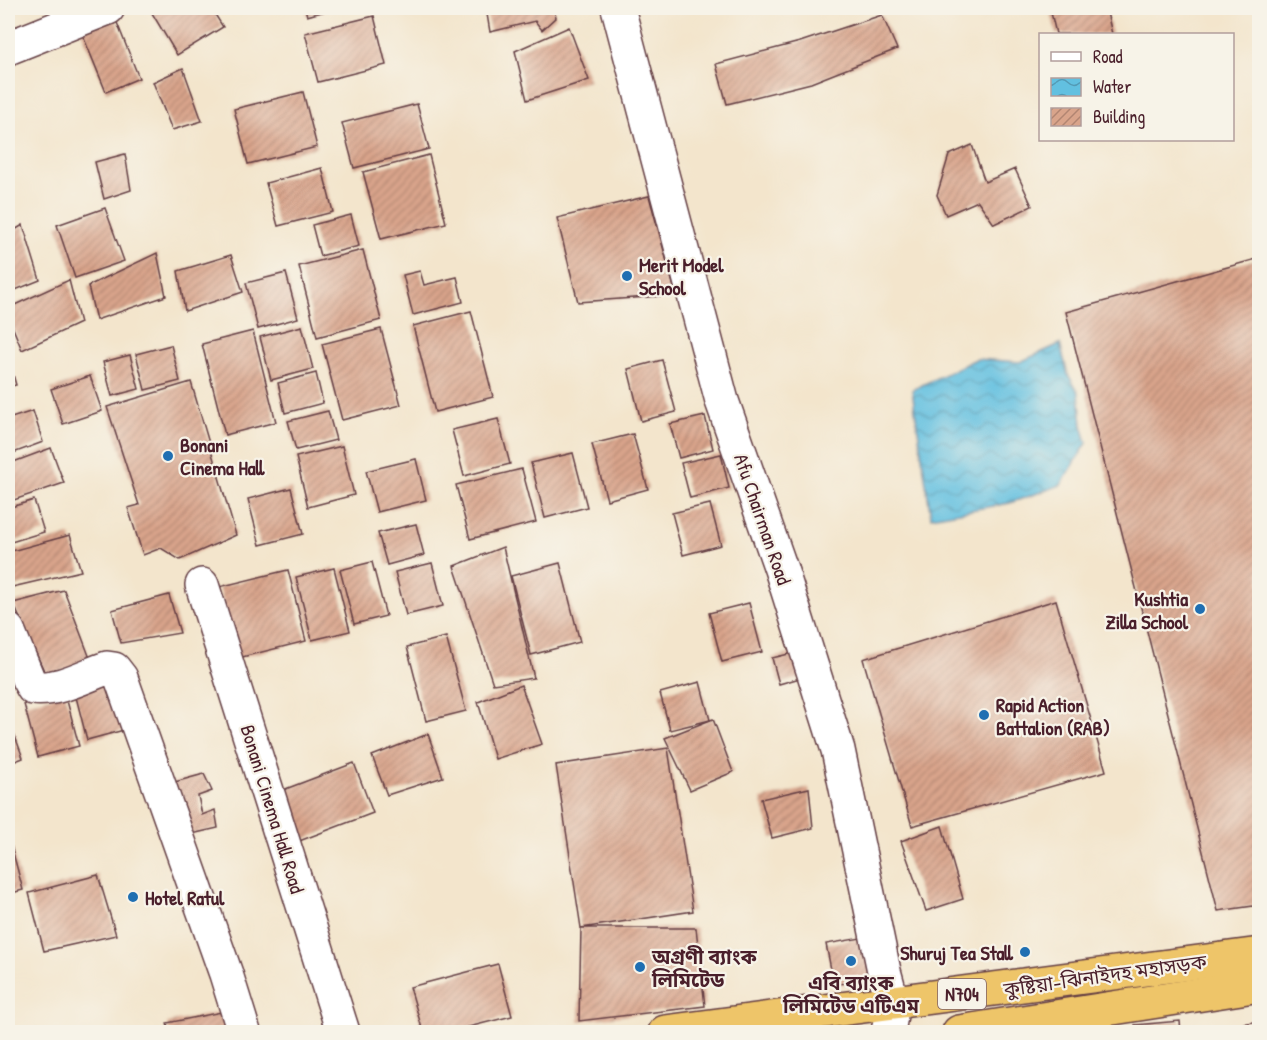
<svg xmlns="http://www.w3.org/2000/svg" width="1267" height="1040" font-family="'Patrick Hand','Noto Sans Bengali',sans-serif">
<defs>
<pattern id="water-waves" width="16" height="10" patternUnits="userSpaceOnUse" patternTransform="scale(1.5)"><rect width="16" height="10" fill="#62c0e0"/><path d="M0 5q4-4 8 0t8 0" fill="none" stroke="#539bb6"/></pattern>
<pattern id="building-hatch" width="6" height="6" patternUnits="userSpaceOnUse" patternTransform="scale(1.5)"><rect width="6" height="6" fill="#d9a48b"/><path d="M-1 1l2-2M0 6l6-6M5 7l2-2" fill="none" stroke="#b28572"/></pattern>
</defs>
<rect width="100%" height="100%" fill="#f7f3e8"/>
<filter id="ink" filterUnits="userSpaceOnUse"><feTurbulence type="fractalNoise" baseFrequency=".0167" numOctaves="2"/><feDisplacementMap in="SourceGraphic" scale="12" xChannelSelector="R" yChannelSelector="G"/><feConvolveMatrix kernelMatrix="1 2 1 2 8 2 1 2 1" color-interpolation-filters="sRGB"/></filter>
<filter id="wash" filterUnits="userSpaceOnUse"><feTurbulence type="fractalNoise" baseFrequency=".008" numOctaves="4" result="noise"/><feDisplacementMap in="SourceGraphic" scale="24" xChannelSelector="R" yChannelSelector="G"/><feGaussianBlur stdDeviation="1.35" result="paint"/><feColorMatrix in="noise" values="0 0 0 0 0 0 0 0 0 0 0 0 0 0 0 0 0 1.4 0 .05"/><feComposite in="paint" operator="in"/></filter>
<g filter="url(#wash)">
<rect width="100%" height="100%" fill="#f3e5cc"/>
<!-- water -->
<polygon fill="url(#water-waves)" stroke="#567086" stroke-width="1.5" points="1060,344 1068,375 1079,393 1082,425 1087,443 1061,485 1010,503 931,517 912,390 976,359 1020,362"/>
<g id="blocks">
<!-- building -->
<g fill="url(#building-hatch)">
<polygon points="149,8 211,8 223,27 177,55"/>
<polygon points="305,8 336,8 307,16"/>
<polygon points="486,8 553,8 556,17 542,30 535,21 490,32"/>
<polygon points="1050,8 1106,8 1112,34 1056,34"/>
<polygon points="114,15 139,78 106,92 81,31"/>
<polygon points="882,15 897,49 811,83 727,104 716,64 800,42"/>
<polygon points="374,16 386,65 318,82 305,33"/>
<polygon points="569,27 589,80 527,100 515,51"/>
<polygon points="183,68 202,121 172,130 153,82"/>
<polygon points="303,92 317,147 248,164 234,109"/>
<polygon points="417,104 429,149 354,168 342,123"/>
<polygon points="972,145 985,182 1015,169 1032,206 994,224 978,201 946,215 937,195 949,155"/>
<polygon points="125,154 131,190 104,199 95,162"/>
<polygon points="429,155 446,223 381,239 363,172"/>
<polygon points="322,168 333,212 278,226 266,183"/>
<polygon points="649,196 676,295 578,302 557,218"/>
<polygon points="105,208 124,261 75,278 57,225"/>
<polygon points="351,215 359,246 320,256 312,225"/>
<polygon points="23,225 40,280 8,293 8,234"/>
<polygon points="363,250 381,320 317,337 299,266"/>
<polygon points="157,253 166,296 96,320 88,286"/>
<polygon points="231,255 243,292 185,311 178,271"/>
<polygon points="1260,258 1260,905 1218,911 1066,312"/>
<polygon points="420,271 424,285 457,277 463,302 413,315 403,275"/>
<polygon points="286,273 298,318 258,329 246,283"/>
<polygon points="69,280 80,323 22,350 8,316 8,308"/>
<polygon points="471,311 493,397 435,412 413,326"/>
<polygon points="302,326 313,369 271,380 260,337"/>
<polygon points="381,329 401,405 342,420 322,344"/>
<polygon points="253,331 276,422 225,435 202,344"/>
<polygon points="171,345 180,381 145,390 136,354"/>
<polygon points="130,355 139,389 112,396 103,362"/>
<polygon points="8,357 16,385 8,387"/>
<polygon points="662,360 676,412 641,421 628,369"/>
<polygon points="316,373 323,403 285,413 278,383"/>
<polygon points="90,376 102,411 63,424 51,389"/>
<polygon points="191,382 236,535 180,560 161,548 143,555 128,508 139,505 107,407"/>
<polygon points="33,411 43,442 8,455 8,419"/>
<polygon points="328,411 336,440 296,450 288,421"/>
<polygon points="705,416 713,449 679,458 670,424"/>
<polygon points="498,419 510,464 464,476 452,430"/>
<polygon points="633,434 648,489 607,500 592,444"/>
<polygon points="342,446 354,495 308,507 296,457"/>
<polygon points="51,448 64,483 8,502 8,464"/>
<polygon points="573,453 587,507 545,518 531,463"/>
<polygon points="721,454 729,488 690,498 681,463"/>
<polygon points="416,459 426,500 377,512 366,471"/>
<polygon points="522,469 536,522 470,539 456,485"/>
<polygon points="291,488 303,534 260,545 248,499"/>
<polygon points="34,500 44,532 8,543 8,508"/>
<polygon points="710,504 721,545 683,555 672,513"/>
<polygon points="416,524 424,555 387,565 378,533"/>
<polygon points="70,535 81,571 8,588 8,552"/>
<polygon points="503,547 534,678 493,684 454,566"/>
<polygon points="372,562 386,616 354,624 340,570"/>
<polygon points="432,563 443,606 406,615 395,572"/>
<polygon points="560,563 580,642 531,655 511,576"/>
<polygon points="334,568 350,631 312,640 296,577"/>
<polygon points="288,570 306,641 238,658 219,587"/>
<polygon points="64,590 91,661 46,675 13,603"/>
<polygon points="169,595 180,633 121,643 112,610"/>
<polygon points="1056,600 1106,771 912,826 863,659"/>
<polygon points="749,603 762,652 722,662 709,613"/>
<polygon points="446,637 466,711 426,721 407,647"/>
<polygon points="793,653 800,678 779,684 772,658"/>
<polygon points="111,680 124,730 87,740 74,689"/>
<polygon points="700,682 710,720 670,730 660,693"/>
<polygon points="521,685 542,744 495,759 478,702"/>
<polygon points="65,693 79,746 38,757 24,704"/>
<polygon points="8,717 23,758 8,764"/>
<polygon points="713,719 733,772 690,790 665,738"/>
<polygon points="428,734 443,777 387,795 372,756"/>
<polygon points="668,748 693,911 581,928 696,928 705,1006 579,1021 581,928 556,765"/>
<polygon points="354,763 373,813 294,843 275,793"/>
<polygon points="204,774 212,791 198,796 202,815 215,810 218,828 187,835 171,783"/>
<polygon points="809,788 813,828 772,838 761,799"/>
<polygon points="942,826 963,899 926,911 901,841"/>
<polygon points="8,834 23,890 8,894"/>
<polygon points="98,875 116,935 44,951 29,893"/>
<polygon points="867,937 875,978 834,985 826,944"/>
<polygon points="498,964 512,1016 449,1032 423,1032 410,987"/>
<polygon points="231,1010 238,1032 169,1032 167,1023"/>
<polygon points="1180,1021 1181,1032 1137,1032 1135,1025"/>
<polygon points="1260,1021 1260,1032 1197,1032 1197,1031"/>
</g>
</g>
</g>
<g filter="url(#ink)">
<use href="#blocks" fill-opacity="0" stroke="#633d43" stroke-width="1.5"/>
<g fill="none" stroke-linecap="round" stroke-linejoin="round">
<defs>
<g id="minor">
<polyline points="618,8 722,401 781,569 838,750 884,971 893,1004 888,1032"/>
<polyline points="8,48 108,8"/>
<polyline points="202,585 343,1032"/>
<path d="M8 630 28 679 33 688C58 691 84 676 107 668L114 669 121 678 226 974 244 1032"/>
</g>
<g id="highway">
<polyline points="665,1032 1260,954"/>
<polyline points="959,1032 1260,985"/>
</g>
</defs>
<!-- minor casing -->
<use href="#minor" stroke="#633d43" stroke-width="36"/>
<!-- highway casing -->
<use href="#highway" stroke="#633d43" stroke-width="36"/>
<!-- minor -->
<use href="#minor" stroke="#fff" stroke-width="33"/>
<!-- highway -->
<use href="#highway" stroke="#eec569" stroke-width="33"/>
</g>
</g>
<!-- markers -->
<g fill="#1f6fb2" stroke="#f7f3e8" stroke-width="2">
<circle cx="627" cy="276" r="6"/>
<circle cx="168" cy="456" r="6"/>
<circle cx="1200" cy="609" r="6"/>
<circle cx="984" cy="715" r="6"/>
<circle cx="133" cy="897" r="6"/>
<circle cx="1025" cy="952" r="6"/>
<circle cx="851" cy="961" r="6"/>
<circle cx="640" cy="967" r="6"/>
</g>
<g text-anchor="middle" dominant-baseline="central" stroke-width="4.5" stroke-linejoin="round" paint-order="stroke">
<!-- shield labels -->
<rect fill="#f7f3e8" stroke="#7e5f64" stroke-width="1.5" x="938" y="979" width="48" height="30" rx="4.5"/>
<g font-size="18" font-weight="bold" fill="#4a1f2b">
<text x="962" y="994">N704</text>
</g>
<!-- poi labels -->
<g font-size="20" font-weight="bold" fill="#4a1f2b" stroke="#f7f3e8" text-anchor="start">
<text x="639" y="264">Merit Model<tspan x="639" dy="23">School</tspan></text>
<text x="180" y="444">Bonani<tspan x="180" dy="23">Cinema Hall</tspan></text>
<text x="1188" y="598" text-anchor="end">Kushtia<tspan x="1188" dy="23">Zilla School</tspan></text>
<text x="996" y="704">Rapid Action<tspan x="996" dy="23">Battalion (RAB)</tspan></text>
<text x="145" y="897">Hotel Ratul</text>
<text x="1013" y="952" text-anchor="end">Shuruj Tea Stall</text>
<text x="652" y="956">অগ্রণী ব্যাংক<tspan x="652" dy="23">লিমিটেড</tspan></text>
<text x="851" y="982" text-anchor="middle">এবি ব্যাংক<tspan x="851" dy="23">লিমিটেড এটিএম</tspan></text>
</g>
<!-- street labels -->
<g font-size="20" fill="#4a1f2b" stroke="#f7f3e8">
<text transform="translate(763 519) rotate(71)">Afu Chairman Road</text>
<text transform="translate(273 809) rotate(73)">Bonani Cinema Hall Road</text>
<text transform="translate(1105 975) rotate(-8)">কুষ্টিয়া-ঝিনাইদহ মহাসড়ক</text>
</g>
</g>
<!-- margin -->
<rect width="1267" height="1040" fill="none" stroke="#f7f3e8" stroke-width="30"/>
<!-- legend -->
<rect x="1039" y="33" width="195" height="108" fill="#f7f3e8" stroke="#b29e9c" stroke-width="1.5"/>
<rect x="1051" y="52" width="30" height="9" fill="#ffffff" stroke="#b29e9c" stroke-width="1.5"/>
<text x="1093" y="63" font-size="18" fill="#4a1f2b">Road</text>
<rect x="1051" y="78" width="30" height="18" fill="url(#water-waves)" stroke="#b29e9c" stroke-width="1.5"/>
<text x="1093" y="93" font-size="18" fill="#4a1f2b">Water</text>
<rect x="1051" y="108" width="30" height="18" fill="url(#building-hatch)" stroke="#b29e9c" stroke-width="1.5"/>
<text x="1093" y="123" font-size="18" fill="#4a1f2b">Building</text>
</svg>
